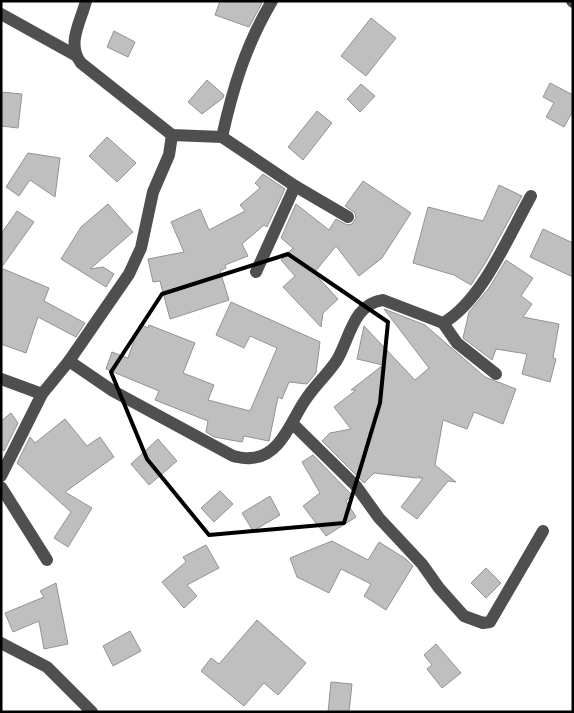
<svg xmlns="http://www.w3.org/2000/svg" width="574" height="713" font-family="'Fira Sans Condensed',sans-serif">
<rect width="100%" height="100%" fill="#fff"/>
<!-- building -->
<g fill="#bfbfbf" stroke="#939393">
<polygon points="220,1 263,1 249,27 215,15"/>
<polygon points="371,18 396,38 366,76 341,56"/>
<polygon points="114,31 135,42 128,57 107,47"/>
<polygon points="207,80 224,95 223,98 202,114 188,102"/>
<polygon points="550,83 573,95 573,111 564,127 546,117 554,103 543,97"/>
<polygon points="361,84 375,96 360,112 347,99"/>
<polygon points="1,92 22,94 18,128 1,126"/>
<polygon points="317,111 332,123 303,160 288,147"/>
<polygon points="107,137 136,163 117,182 89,156"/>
<polygon points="28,153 60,158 55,197 30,180 19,196 6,187"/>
<polygon points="263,174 285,189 267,227 264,225 242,244 248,256 225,265 226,268 220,271 229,300 170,319 160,281 153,282 148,259 184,252 171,222 200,209 209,230 245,211 240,205 260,188 255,183"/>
<polygon points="363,181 411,213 382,258 359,276 336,246 314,273 338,299 323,313 321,327 283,287 295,276 281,260 293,248 281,238 296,204 329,230 336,219 347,225 352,224 356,218 355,213 345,206"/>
<polygon points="499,185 522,196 486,262 471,285 454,275 413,263 428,207 483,221"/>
<polygon points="108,204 133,232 90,269 103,267 114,274 106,287 61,259 81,227"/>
<polygon points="17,211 34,222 1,268 1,234"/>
<polygon points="543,229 573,243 573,277 530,257"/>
<polygon points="506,260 533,278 521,296 532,304 523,317 559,324 553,358 556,359 550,382 522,374 527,354 496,349 492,360 463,338 469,312 489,288"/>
<polygon points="1,268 49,288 44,301 85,323 76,337 38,317 26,353 1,344"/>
<polygon points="231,302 320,342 316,373 307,384 289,382 282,399 278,397 269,441 244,436 242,442 214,437 206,432 208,421 155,400 159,391 106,369 112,352 128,358 140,324 148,328 149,325 195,343 183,373 214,385 208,400 250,411 277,348 250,336 244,348 216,335"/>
<polygon points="384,309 425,325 485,377 516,389 503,424 474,412 467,429 443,420 435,465 456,482 448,481 417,519 401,507 423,478 419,478 420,476 417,478 374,473 364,483 322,441 330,433 351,429 334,407 356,390 351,390 383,365 357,359 364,326 415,380 429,368"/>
<polygon points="11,413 18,423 4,451 1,448 1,421"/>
<polygon points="65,419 87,446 100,437 114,457 65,492 92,508 68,547 54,538 71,512 17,463 30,437 35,443"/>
<polygon points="158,439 177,461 149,485 131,464"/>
<polygon points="313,455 352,495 346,501 356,517 326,536 303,506 320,493 302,462"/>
<polygon points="220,491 233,504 214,522 201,508"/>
<polygon points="270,496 280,515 253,531 242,513"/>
<polygon points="332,541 368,560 379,542 406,559 413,566 386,610 364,596 371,584 341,569 329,593 297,577 290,558"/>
<polygon points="206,545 219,568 187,585 197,596 184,608 162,582 186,562 183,557"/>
<polygon points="486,568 501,583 486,598 471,583"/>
<polygon points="56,583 68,644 44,649 39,621 13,632 5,613 44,597 40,591"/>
<polygon points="257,620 306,663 278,695 264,683 244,706 201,671 211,658 219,664"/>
<polygon points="130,631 141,651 113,666 103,646"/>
<polygon points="436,644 461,673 442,688 427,669 432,665 424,655"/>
<polygon points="331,682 352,684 349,712 328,712"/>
</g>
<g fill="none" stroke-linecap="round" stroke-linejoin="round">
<!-- minor -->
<g stroke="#4f4f4f" stroke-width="12">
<path d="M86 1C81 21 66 44 81 63L172 135 222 137 295 186 348 217"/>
<polyline points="572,1 573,2"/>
<polyline points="1,14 75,55"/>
<path d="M222 137C233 87 246 45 272 1"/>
<polyline points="256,272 295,186"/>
<polyline points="443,323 457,343 496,374"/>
<path d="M69 361 113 391 233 456C238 457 245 459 251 458 281 457 292 418 306 399 315 385 328 374 337 360 350 338 353 304 383 300L443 323C482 301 509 235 531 196"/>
<polyline points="1,379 42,394"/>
<polyline points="293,424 356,486 379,518 422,564 439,588 464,616 483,623 490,622 543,531"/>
<polyline points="1,476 42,394 69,361 129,274 141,248 153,192 169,155 172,135"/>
<polyline points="1,487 47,560"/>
<polyline points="1,643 47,667 92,712"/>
</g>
</g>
<!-- marked area -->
<path fill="none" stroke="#000" stroke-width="4" stroke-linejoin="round" d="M288 254 388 322 380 403 344 523 209 535 147 459 111 372 162 294Z"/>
<!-- border -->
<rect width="574" height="713" fill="none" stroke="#000000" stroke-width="5"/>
</svg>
